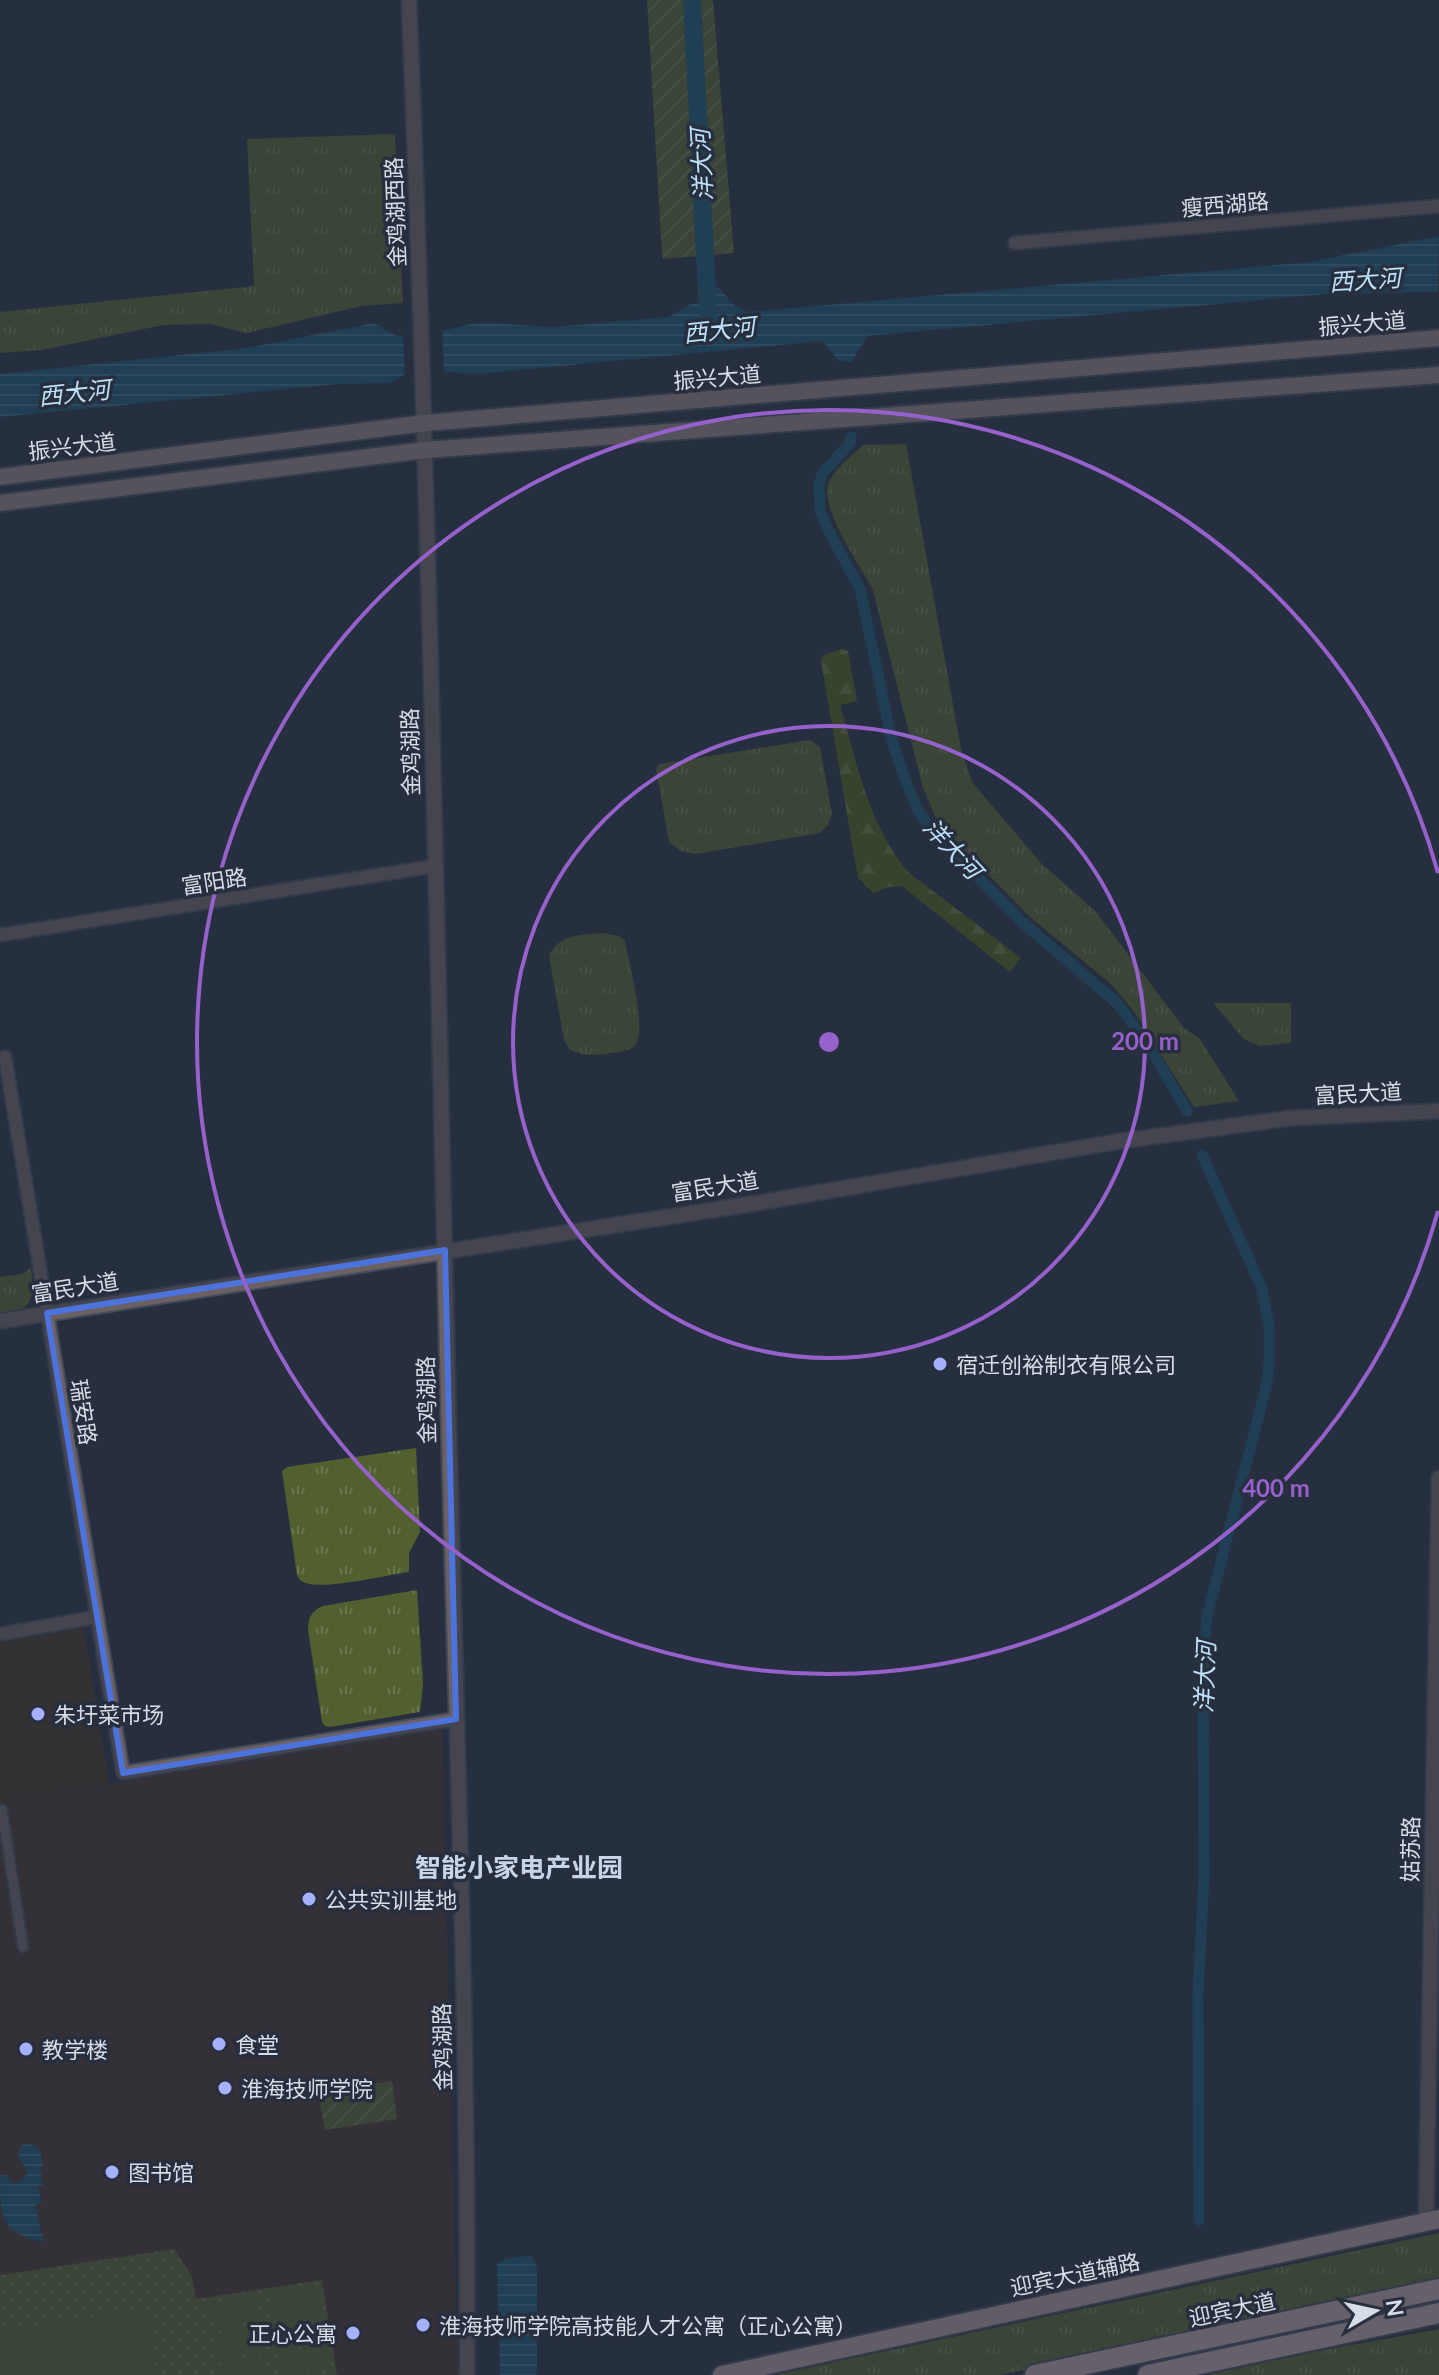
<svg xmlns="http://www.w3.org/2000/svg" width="1439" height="2375" font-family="Lato,'Noto Sans SC',sans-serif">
<defs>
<pattern id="grass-tufts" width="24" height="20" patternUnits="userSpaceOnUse" patternTransform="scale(2)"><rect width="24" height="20" fill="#525f2f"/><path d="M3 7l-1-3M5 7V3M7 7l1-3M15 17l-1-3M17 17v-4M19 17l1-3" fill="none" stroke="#6a764d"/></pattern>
<pattern id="forest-firs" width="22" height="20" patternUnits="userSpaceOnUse" patternTransform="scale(2)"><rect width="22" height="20" fill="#4d5c18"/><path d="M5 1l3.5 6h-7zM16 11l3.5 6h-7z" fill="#66733a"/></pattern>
<pattern id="park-dots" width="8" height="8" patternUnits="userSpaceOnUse" patternTransform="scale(2)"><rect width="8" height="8" fill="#525f2f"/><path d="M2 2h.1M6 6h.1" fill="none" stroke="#6a764d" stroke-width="1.8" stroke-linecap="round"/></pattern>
<pattern id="garden-furrows" width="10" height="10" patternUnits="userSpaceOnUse" patternTransform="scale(2)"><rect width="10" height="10" fill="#525f2f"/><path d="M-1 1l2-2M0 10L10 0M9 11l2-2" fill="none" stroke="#6a764d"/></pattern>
<pattern id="water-rules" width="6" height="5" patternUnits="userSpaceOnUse" patternTransform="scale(2)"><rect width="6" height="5" fill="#19506d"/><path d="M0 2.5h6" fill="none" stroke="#3a6982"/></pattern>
</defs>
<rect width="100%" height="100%" fill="#272f3f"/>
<!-- commercial -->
<polygon fill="#423327" points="84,1628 109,1783 0,1802 0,1642"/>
<!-- education -->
<polygon fill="#45312e" points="442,1729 458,2375 0,2375 0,1802"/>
<!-- grass -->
<g fill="url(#grass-tufts)">
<polygon points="395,134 403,303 361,306 247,333 211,324 163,325 42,350 0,353 0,312 254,286 247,139"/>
<path d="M906 444 961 749 972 782 1041 863 1096 912 1184 1028 1200 1039 1239 1101 1194 1107 1133 1010 1111 984 1030 917 965 851 936 818 923 788 873 590C861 566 818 507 829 482 835 468 853 455 863 445Z"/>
<polygon points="810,740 820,747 832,814 828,825 820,833 695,854 681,851 669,842 656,769 660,764"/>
<path d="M602 933 619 936 625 941C628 960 648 1031 635 1045 630 1051 620 1052 612 1053 597 1055 584 1057 570 1050L564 1040 549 956C558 934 582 935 602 933Z"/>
<polygon points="1213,1003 1291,1003 1291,1043 1260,1046 1244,1039"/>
<path d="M31 1268C35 1299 33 1310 0 1315V1277L22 1274Z"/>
<path d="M416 1448 420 1532 409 1553V1572C387 1575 324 1590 306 1583 300 1581 300 1580 297 1575L282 1471 287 1467Z"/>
<path d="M417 1590 423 1685 420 1712 330 1727 325 1726 322 1722 308 1630C308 1618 311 1611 323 1606Z"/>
<polygon points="1439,2233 1439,2281 1000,2375 774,2375"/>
<polygon points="1439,2329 1439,2375 1206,2375 1319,2351"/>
</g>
<!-- forest -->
<path fill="url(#forest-firs)" d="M842 649 848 651 857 701 840 705C857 764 869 826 909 873L1021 958 1010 972 902 886 889 887 873 893 858 878 821 661 823 655Z"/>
<!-- park -->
<polygon fill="url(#park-dots)" points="174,2249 192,2276 196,2299 322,2280 337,2375 0,2375 0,2275"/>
<!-- garden -->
<g fill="url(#garden-furrows)">
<polygon points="647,0 713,0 734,253 663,259 662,254"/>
<polygon points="392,2081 397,2119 325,2130 319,2100 323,2092"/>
</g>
<!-- pitch -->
<g fill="#525f2f">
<polygon points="316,2283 326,2343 280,2350 271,2291"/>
<polygon points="255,2296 259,2320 214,2328 210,2303"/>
<polygon points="138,2309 147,2310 157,2375 0,2375 0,2331"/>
<polygon points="261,2326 265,2350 220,2358 216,2333"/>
<polygon points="326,2344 330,2369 284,2375 280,2352"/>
<polygon points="265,2355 268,2375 222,2375 220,2362"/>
</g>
<!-- water -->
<g fill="url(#water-rules)">
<polygon points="1439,236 1438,292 1326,294 867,336 852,362 839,361 822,341 478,374 448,372 405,374 390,383 338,384 0,417 0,374 247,348 374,323 397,336 439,332 470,324 490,323 554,327 669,317 688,305 702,302 704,289 718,287 734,305 748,312 1310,262"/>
<path d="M29 2144C42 2147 42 2155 43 2167L39 2169 44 2184 38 2186 42 2203 35 2205 44 2242C0 2233 0 2218 0 2175H6L14 2184 25 2178 27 2171C22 2159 14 2157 22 2145Z"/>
<polygon points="529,2256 534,2258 537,2270 537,2371 536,2375 500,2375 497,2264 507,2258"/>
</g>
<!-- pier -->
<polygon fill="#272f3f" points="442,327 444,376 405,379 403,331"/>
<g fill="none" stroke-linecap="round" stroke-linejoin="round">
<!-- canal -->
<g stroke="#19506d" stroke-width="11">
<polyline points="851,437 850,443 823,473 819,483 820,510 827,528 860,589 892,741 906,782 918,811 933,831 1022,922 1118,1004 1150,1048 1187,1111"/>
<polyline points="1199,2220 1198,1993 1204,1875 1203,1659 1207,1616 1266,1387 1269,1366 1269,1325 1261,1286 1202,1155"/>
</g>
<!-- river -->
<polyline stroke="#19506d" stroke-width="18" points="692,0 708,313"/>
<defs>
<polyline id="pedestrian" points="2,1810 23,1947"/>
<g id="minor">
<polyline points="1015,243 1439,206"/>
<polyline points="0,935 435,866"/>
<polyline points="5,1057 123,1773 456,1719"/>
<polyline points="0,1634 97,1617"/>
</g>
<g id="tertiary">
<path d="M409 0C428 465 437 931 448 1396 456 1722 469 2049 467 2375"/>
<polyline points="0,1321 757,1203 1121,1141 1291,1118 1439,1111"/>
<polyline points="1426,2221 1439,1478"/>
</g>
<g id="secondary">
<polyline points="0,477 425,423 1439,338"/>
<polyline points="0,503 425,450 1439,375"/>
</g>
<polyline id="primary" points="722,2375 1439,2219"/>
<g id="trunk">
<polyline points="1035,2375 1439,2289"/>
<polyline points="1148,2375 1439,2313"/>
</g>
</defs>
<!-- pedestrian casing -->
<use href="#pedestrian" stroke="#434b5a" stroke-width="13"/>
<!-- minor casing -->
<use href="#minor" stroke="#434b5a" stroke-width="16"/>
<!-- tertiary casing -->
<use href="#tertiary" stroke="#434b5a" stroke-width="18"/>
<!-- secondary casing -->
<use href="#secondary" stroke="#434b5a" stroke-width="20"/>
<!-- primary casing -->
<use href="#primary" stroke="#434b5a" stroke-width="22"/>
<!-- trunk casing -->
<use href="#trunk" stroke="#434b5a" stroke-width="24"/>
<!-- pedestrian -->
<use href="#pedestrian" stroke="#6c6162" stroke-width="9"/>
<!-- minor -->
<use href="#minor" stroke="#6c6162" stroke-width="12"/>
<!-- tertiary -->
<use href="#tertiary" stroke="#6c6162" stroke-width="14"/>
<!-- secondary -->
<use href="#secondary" stroke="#8e7d7e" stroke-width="16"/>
<!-- primary -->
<use href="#primary" stroke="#a89293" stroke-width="18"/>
<!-- trunk -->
<use href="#trunk" stroke="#b49c9d" stroke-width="20"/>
</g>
<!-- marked area -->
<path d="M0 0H1439V2375H0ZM445 1250 456 1719 123 1773 47 1313Z" fill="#272f3f" fill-opacity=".55" fill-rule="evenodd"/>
<path fill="none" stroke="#4c72dc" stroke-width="6" stroke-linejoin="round" d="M445 1250 456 1719 123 1773 47 1313Z"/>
<!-- distance rings -->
<g fill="none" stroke="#9761cb" stroke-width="4">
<circle cx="829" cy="1042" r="316"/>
<path d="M1438 1211A632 632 0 1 1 1438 873"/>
</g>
<!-- markers -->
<g fill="#a5b1fc" stroke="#272f3f" stroke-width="3">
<circle cx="940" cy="1364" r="8"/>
<circle cx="38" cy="1714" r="8"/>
<circle cx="309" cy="1899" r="8"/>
<circle cx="219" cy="2044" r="8"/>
<circle cx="26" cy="2049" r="8"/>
<circle cx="225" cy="2088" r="8"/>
<circle cx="112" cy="2172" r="8"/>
<circle cx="423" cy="2325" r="8"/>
<circle cx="353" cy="2333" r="8"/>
</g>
<g text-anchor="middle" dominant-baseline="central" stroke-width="7" stroke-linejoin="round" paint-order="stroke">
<!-- street labels -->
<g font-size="22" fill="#d7dde7" stroke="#272f3f">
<text transform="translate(1225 204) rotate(-5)">瘦西湖路</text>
<text transform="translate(395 212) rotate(-92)">金鸡湖西路</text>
<text transform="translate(1362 323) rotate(-5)">振兴大道</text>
<text transform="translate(717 377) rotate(-5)">振兴大道</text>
<text transform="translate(72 446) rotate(-7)">振兴大道</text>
<text transform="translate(410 752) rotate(-91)">金鸡湖路</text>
<text transform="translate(214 881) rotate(-9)">富阳路</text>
<text transform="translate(1358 1093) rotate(-3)">富民大道</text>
<text transform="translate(715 1186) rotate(-9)">富民大道</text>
<text transform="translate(75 1287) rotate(-9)">富民大道</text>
<text transform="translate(426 1400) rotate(-91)">金鸡湖路</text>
<text transform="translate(84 1412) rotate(81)">瑞安路</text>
<text transform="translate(1410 1849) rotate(-89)">姑苏路</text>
<text transform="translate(442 2047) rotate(-91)">金鸡湖路</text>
<text transform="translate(1075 2274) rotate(-12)">迎宾大道辅路</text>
<text transform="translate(1232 2309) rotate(-12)">迎宾大道</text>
</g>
<!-- poi labels -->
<g font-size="22" fill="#d7dde7" stroke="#272f3f" text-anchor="start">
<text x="956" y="1364">宿迁创裕制衣有限公司</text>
<text x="54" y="1714">朱圩菜市场</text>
<text x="325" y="1899">公共实训基地</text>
<text x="235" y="2044">食堂</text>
<text x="42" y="2049">教学楼</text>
<text x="241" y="2088">淮海技师学院</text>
<text x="128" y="2172">图书馆</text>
<text x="439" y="2325">淮海技师学院高技能人才公寓（正心公寓）</text>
<text x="337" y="2333" text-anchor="end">正心公寓</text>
</g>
<!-- water labels -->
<g font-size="24" font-style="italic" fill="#bde1f8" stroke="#272f3f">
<text transform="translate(701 165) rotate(-93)">洋大河</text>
<text transform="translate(1365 279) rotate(-4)">西大河</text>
<text transform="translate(719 329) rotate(-6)">西大河</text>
<text transform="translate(74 392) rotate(-6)">西大河</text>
<text transform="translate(953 848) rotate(47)">洋大河</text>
<text transform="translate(1204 1677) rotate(-88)">洋大河</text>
</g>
<!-- quarter labels -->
<g font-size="26" font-weight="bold" fill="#cad4e9" stroke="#272f3f">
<text x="519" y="1867">智能小家电产业园</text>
</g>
</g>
<circle cx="829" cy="1042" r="12" fill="#9761cb" stroke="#272f3f" stroke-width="4"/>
<g font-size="24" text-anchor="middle" font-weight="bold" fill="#9761cb" stroke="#272f3f" stroke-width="7" stroke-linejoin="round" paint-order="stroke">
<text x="1145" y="1050">200 m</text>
<text x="1276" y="1497">400 m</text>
</g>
<!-- north arrow -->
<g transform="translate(1375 2311) rotate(81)" stroke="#272f3f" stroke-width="6" paint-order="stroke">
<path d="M0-6L14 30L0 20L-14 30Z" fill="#d7dde7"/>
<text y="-12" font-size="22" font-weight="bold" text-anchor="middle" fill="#d7dde7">N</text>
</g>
</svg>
